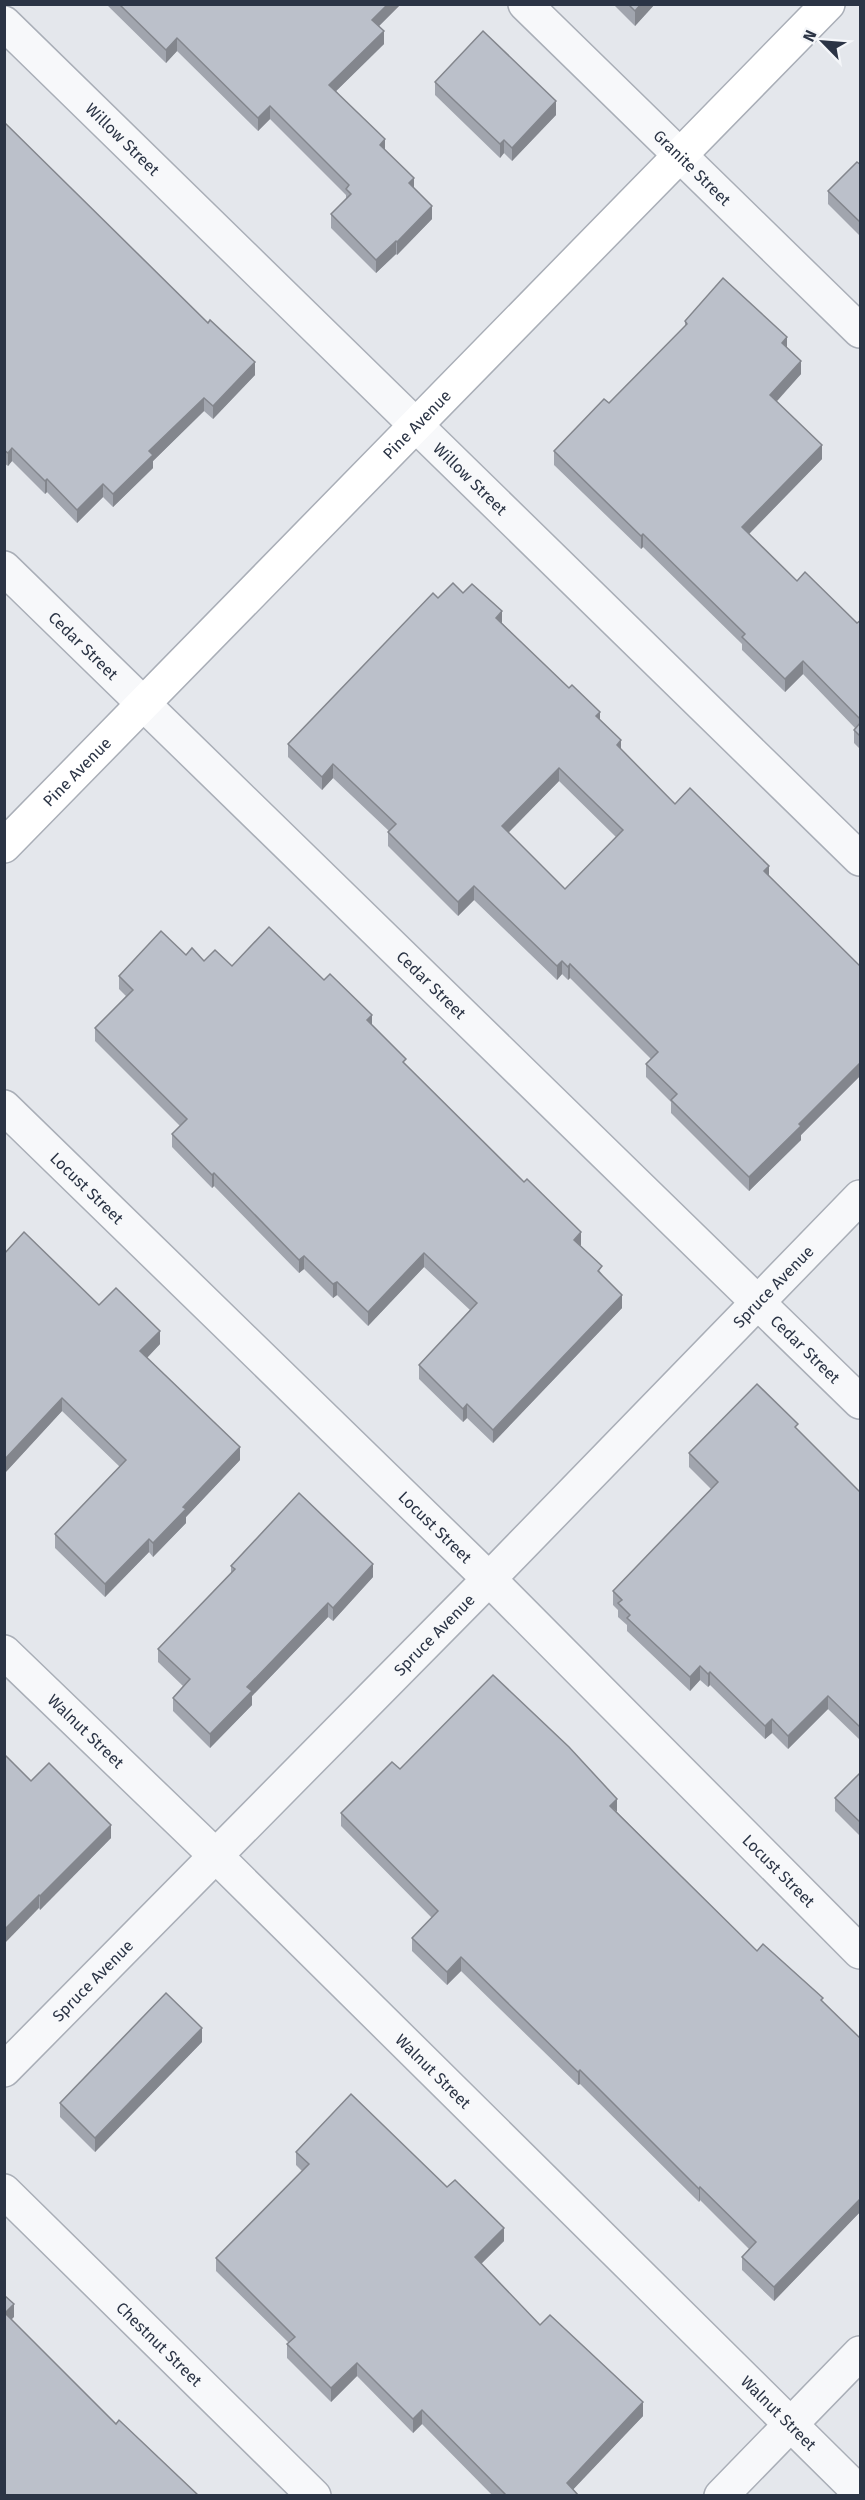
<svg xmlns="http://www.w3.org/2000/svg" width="865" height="2500" font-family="'Fira Sans',sans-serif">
<rect width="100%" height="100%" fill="#e4e7ec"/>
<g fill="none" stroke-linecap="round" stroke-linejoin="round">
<defs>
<g id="minor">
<path id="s1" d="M525 4 860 331"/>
<path id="s2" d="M4 23 860 859"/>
<path id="s3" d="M4 568 860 1402"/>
<path id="s4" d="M4 1107 489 1579 860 1952"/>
<path id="s5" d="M4 1652 217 1857 860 2493"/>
<path id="s6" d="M4 2070 489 1579 860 1197"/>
<path id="s7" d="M4 2191 314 2496"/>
<polyline points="721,2496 860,2353"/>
</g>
<g id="secondary">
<path id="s8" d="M4 846 828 4"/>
</g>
</defs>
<!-- minor casing -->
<use href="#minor" stroke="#a9aeb7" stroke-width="36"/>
<!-- secondary casing -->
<use href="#secondary" stroke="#a9aeb7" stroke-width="36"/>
<!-- minor -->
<use href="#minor" stroke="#f7f8fa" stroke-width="33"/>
<!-- secondary -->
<use href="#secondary" stroke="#fff" stroke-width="33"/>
</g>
<!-- wall -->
<g fill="#a1a5ae" fill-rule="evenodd">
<polygon points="106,4 401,4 379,26 384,44 336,91 385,150 414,188 432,219 397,255 396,254 376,273 331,228 331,214 346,200 346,195 270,119 258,131 177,51 166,63"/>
<polygon points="613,4 655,4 635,26"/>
<polygon points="435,82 556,115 512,161 504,153 500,158 435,95"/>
<polygon points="4,122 255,375 213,419 204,411 153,461 153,468 113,507 103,497 77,523 47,492 45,494 12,461 8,466 4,463"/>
<polygon points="861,165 861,237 828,204 828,191"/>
<polygon points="685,321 787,348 801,374 776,401 822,459 749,534 797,581 857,623 861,620 861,750 854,743 854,730 855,728 803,674 785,692 742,650 742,644 643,547 641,549 554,465 554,451 609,403 685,326"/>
<path d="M463 593 502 623 600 720 621 749 675 804 769 876 861 967V1075L801 1135V1140L749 1191 671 1113V1102L646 1077V1064L651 1059 570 978 568 980 562 974 557 980 474 900 458 916 388 846V832L389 831 333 778 322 790 288 757V744L438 598ZM559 781 616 837 565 889 508 833Z"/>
<polygon points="186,955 204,961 232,966 324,980 372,1025 406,1065 581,1245 580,1246 602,1274 622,1308 493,1443 467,1418 463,1422 419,1379 419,1365 470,1310 424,1267 368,1326 337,1295 333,1298 304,1269 299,1273 214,1186 212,1188 172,1147 172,1134 180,1126 95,1041 95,1028 126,996 119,989 119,976"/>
<polygon points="99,1305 160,1344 147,1358 240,1460 186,1517 186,1523 153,1557 149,1552 105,1597 55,1548 55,1534 120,1467 62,1411 4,1474"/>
<polygon points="798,1431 861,1493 861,1741 828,1709 788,1749 772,1733 765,1739 710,1685 708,1687 700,1680 690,1691 627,1631 627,1625 618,1617 618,1610 613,1605 613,1591 711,1489 689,1467 689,1453"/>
<polygon points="231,1566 373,1577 333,1621 328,1617 252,1696 252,1705 210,1748 173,1711 173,1698 183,1686 158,1662 158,1649 231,1573"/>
<polygon points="400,1769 617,1812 757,1951 823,2003 861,2039 861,2211 774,2301 742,2270 742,2257 749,2249 700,2200 699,2202 580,2084 578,2085 461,1971 447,1985 412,1951 412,1938 432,1918 341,1826 341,1813"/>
<polygon points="861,1772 861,1837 835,1811 835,1798"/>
<polygon points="31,1781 111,1838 40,1910 39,1908"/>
<polygon points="202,2042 95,2152 60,2117 60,2103"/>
<polygon points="296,2152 447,2187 504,2241 481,2264 540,2325 643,2416 573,2489 579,2496 493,2496 422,2424 413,2433 357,2376 331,2402 287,2358 287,2344 289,2343 216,2271 216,2258 302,2171 296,2165"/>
</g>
<!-- shaded-wall -->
<g fill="#83868d">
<polygon points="388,4 401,4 372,33 372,20"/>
<polygon points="641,4 655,4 635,26 635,11"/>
<polygon points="384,31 384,44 329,98 329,85"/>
<polygon points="177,38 177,51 166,63 166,50"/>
<polygon points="556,101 556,115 512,161 512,148"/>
<polygon points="270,106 270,119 258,131 258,118"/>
<polygon points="385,139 385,152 380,145"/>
<polygon points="504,140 504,153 500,158 500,144"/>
<polygon points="414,178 414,191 409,183"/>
<polygon points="432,206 432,219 397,255 397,242"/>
<polygon points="396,241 396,254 376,273 376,260"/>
<polygon points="787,337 787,351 782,343"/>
<polygon points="801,361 801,374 770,409 770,395"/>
<polygon points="255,362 255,375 213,419 213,406"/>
<polygon points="204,398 204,411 153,461 153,468 113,507 113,494 149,451"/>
<polygon points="822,445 822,459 742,541 742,527"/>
<polygon points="12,448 12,461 8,466 8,453"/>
<polygon points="47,479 47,492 45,494 45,481"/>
<polygon points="103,484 103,497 77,523 77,510"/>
<polygon points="643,534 643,547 641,549 641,536"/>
<polygon points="502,611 502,625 496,618"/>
<polygon points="803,661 803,674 785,692 785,679"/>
<polygon points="600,712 600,725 596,716"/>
<polygon points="621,740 621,753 617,745"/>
<polygon points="333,764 333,778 322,790 322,777"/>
<polygon points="559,768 559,781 502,839 502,826"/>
<polygon points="769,866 769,880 764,871"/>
<polygon points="474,886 474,900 458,916 458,902"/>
<polygon points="562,961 562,974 557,980 557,966"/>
<polygon points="570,964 570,978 568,980 568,967"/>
<polygon points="372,1015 372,1029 367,1020"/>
<polygon points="861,1062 861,1075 801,1135 801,1140 749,1191 749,1177 799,1124"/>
<polygon points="214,1173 214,1186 212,1188 212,1175"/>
<polygon points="581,1232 581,1245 574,1253 574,1240"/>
<polygon points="424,1253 424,1267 368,1326 368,1312"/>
<polygon points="304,1256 304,1269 299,1273 299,1260"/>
<polygon points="337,1282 337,1295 333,1298 333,1284"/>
<polygon points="622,1295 622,1308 493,1443 493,1430"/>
<polygon points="160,1331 160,1344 140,1365 140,1351"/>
<polygon points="62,1398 62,1411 4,1474 4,1460"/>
<polygon points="467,1404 467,1418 463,1422 463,1409"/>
<polygon points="240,1447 240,1460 186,1517 186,1523 153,1557 153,1543 183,1507"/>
<polygon points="149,1539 149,1552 105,1597 105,1584"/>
<polygon points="373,1564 373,1577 333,1621 333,1608"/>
<polygon points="328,1603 328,1617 252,1696 252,1705 210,1748 210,1734 247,1687"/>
<polygon points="700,1666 700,1680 690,1691 690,1677"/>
<polygon points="710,1672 710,1685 708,1687 708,1674"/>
<polygon points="828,1696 828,1709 788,1749 788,1736"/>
<polygon points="772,1719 772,1733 765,1739 765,1726"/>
<polygon points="617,1799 617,1812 610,1806"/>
<polygon points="111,1825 111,1838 40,1910 40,1896"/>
<polygon points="39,1895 39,1908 4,1944 4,1930"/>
<polygon points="461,1957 461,1971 447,1985 447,1972"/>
<polygon points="202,2028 202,2042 95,2152 95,2138"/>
<polygon points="580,2070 580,2084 578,2085 578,2072"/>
<polygon points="700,2187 700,2200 699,2202 699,2189"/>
<polygon points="861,2198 861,2211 774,2301 774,2287"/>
<polygon points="504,2228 504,2241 475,2270 475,2257"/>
<polygon points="14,2304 14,2317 5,2326 5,2313"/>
<polygon points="357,2363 357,2376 331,2402 331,2388"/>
<polygon points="643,2402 643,2416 567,2496 567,2483"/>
<polygon points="422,2410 422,2424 413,2433 413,2419"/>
</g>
<!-- building -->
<g fill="#bbc0ca" stroke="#83868d" stroke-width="1.5" fill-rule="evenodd">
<polygon points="119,4 388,4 372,20 384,31 329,85 385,139 380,145 414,178 409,183 432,206 397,242 396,241 376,260 331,214 351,194 346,189 349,185 270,106 258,118 177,38 166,50"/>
<polygon points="628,4 641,4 635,11"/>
<polygon points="483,31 556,101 512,148 504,140 500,144 435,82"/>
<polygon points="4,122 208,323 210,320 255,362 213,406 204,398 149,451 153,455 113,494 103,484 77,510 47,479 45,481 12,448 8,453 4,450"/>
<polygon points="857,162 861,165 861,223 828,191"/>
<polygon points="723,278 787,337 782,343 801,361 770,395 822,445 742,527 797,581 805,572 857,623 861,620 861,720 803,661 785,679 742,637 745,634 643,534 641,536 554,451 604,399 609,403 687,324 685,321"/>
<path d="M453 583 463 593 472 584 502 611 496 618 569 688 572 685 600 712 596 716 621 740 617 745 675 804 690 788 769 866 764 871 861 967V1062L799 1124 801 1126 749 1177 671 1100 677 1094 646 1064 658 1052 570 964 568 967 562 961 557 966 474 886 458 902 388 832 396 824 333 764 322 777 288 744 433 593 438 598ZM559 768 623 830 565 889 502 826Z"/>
<polygon points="861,722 861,737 854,730"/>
<polygon points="269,927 324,980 330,974 372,1015 367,1020 406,1059 403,1062 524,1182 527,1179 581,1232 574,1240 602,1266 598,1271 622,1295 493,1430 467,1404 463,1409 419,1365 477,1303 424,1253 368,1312 337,1282 333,1284 304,1256 299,1260 214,1173 212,1175 172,1134 187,1119 95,1028 133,990 119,976 161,931 186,955 192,948 204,961 215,950 232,966"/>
<polygon points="24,1232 99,1305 116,1288 160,1331 140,1351 240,1447 183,1507 186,1509 153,1543 149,1539 105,1584 55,1534 126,1460 62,1398 4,1460 4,1254"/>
<polygon points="757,1384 798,1424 795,1427 861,1493 861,1728 828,1696 788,1736 772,1719 765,1726 710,1672 708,1674 700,1666 690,1677 627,1618 630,1615 618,1603 622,1600 613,1591 718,1482 689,1453"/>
<polygon points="299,1493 373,1564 333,1608 328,1603 247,1687 252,1691 210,1734 173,1698 190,1679 158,1649 235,1569 231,1566"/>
<polygon points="493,1675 569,1747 617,1799 610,1806 757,1951 763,1944 823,1998 821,2000 861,2039 861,2198 774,2287 742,2257 756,2242 700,2187 699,2189 580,2070 578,2072 461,1957 447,1972 412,1938 438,1911 341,1813 392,1762 400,1769"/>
<polygon points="4,1754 31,1781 49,1763 111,1825 40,1896 39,1895 4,1930"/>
<polygon points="861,1772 861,1823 835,1798"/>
<polygon points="166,1993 202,2028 95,2138 60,2103"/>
<polygon points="351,2094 447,2187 455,2180 504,2228 475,2257 540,2325 550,2315 643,2402 567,2483 579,2496 507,2496 422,2410 413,2419 357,2363 331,2388 287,2344 295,2337 216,2258 309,2164 296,2152"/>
<polygon points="4,2295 14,2304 5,2313 116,2424 119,2420 199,2496 4,2496"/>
</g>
<g text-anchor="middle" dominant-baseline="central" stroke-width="4.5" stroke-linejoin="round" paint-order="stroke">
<!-- street labels -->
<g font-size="16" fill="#2b3445" stroke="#f4f6f9">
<text stroke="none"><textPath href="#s2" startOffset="166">Willow Street</textPath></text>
<text stroke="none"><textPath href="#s1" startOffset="234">Granite Street</textPath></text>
<text stroke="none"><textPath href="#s8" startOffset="590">Pine Avenue</textPath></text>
<text stroke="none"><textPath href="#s2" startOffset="652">Willow Street</textPath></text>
<text stroke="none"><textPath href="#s3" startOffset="111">Cedar Street</textPath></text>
<text stroke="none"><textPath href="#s8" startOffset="104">Pine Avenue</textPath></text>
<text stroke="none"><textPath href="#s3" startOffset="597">Cedar Street</textPath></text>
<text stroke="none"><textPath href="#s4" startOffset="116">Locust Street</textPath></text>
<text stroke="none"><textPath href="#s6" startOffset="1098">Spruce Avenue</textPath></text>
<text stroke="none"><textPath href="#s3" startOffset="1119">Cedar Street</textPath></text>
<text stroke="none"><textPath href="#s4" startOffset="602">Locust Street</textPath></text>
<text stroke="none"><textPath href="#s6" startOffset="612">Spruce Avenue</textPath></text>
<text stroke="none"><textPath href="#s5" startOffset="114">Walnut Street</textPath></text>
<text stroke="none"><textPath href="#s4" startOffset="1088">Locust Street</textPath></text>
<text stroke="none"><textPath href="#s6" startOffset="126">Spruce Avenue</textPath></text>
<text stroke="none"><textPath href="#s5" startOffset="600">Walnut Street</textPath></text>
<text stroke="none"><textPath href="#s7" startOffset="218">Chestnut Street</textPath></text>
<text stroke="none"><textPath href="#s5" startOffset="1086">Walnut Street</textPath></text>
</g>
</g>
<!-- border -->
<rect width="865" height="2500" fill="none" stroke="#2b3445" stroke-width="12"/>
<!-- north arrow -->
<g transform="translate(823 42) rotate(295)" stroke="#f4f6f9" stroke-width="4.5" paint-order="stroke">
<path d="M0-4.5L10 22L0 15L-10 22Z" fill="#2b3445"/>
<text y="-9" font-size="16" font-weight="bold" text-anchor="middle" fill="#2b3445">N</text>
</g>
</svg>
